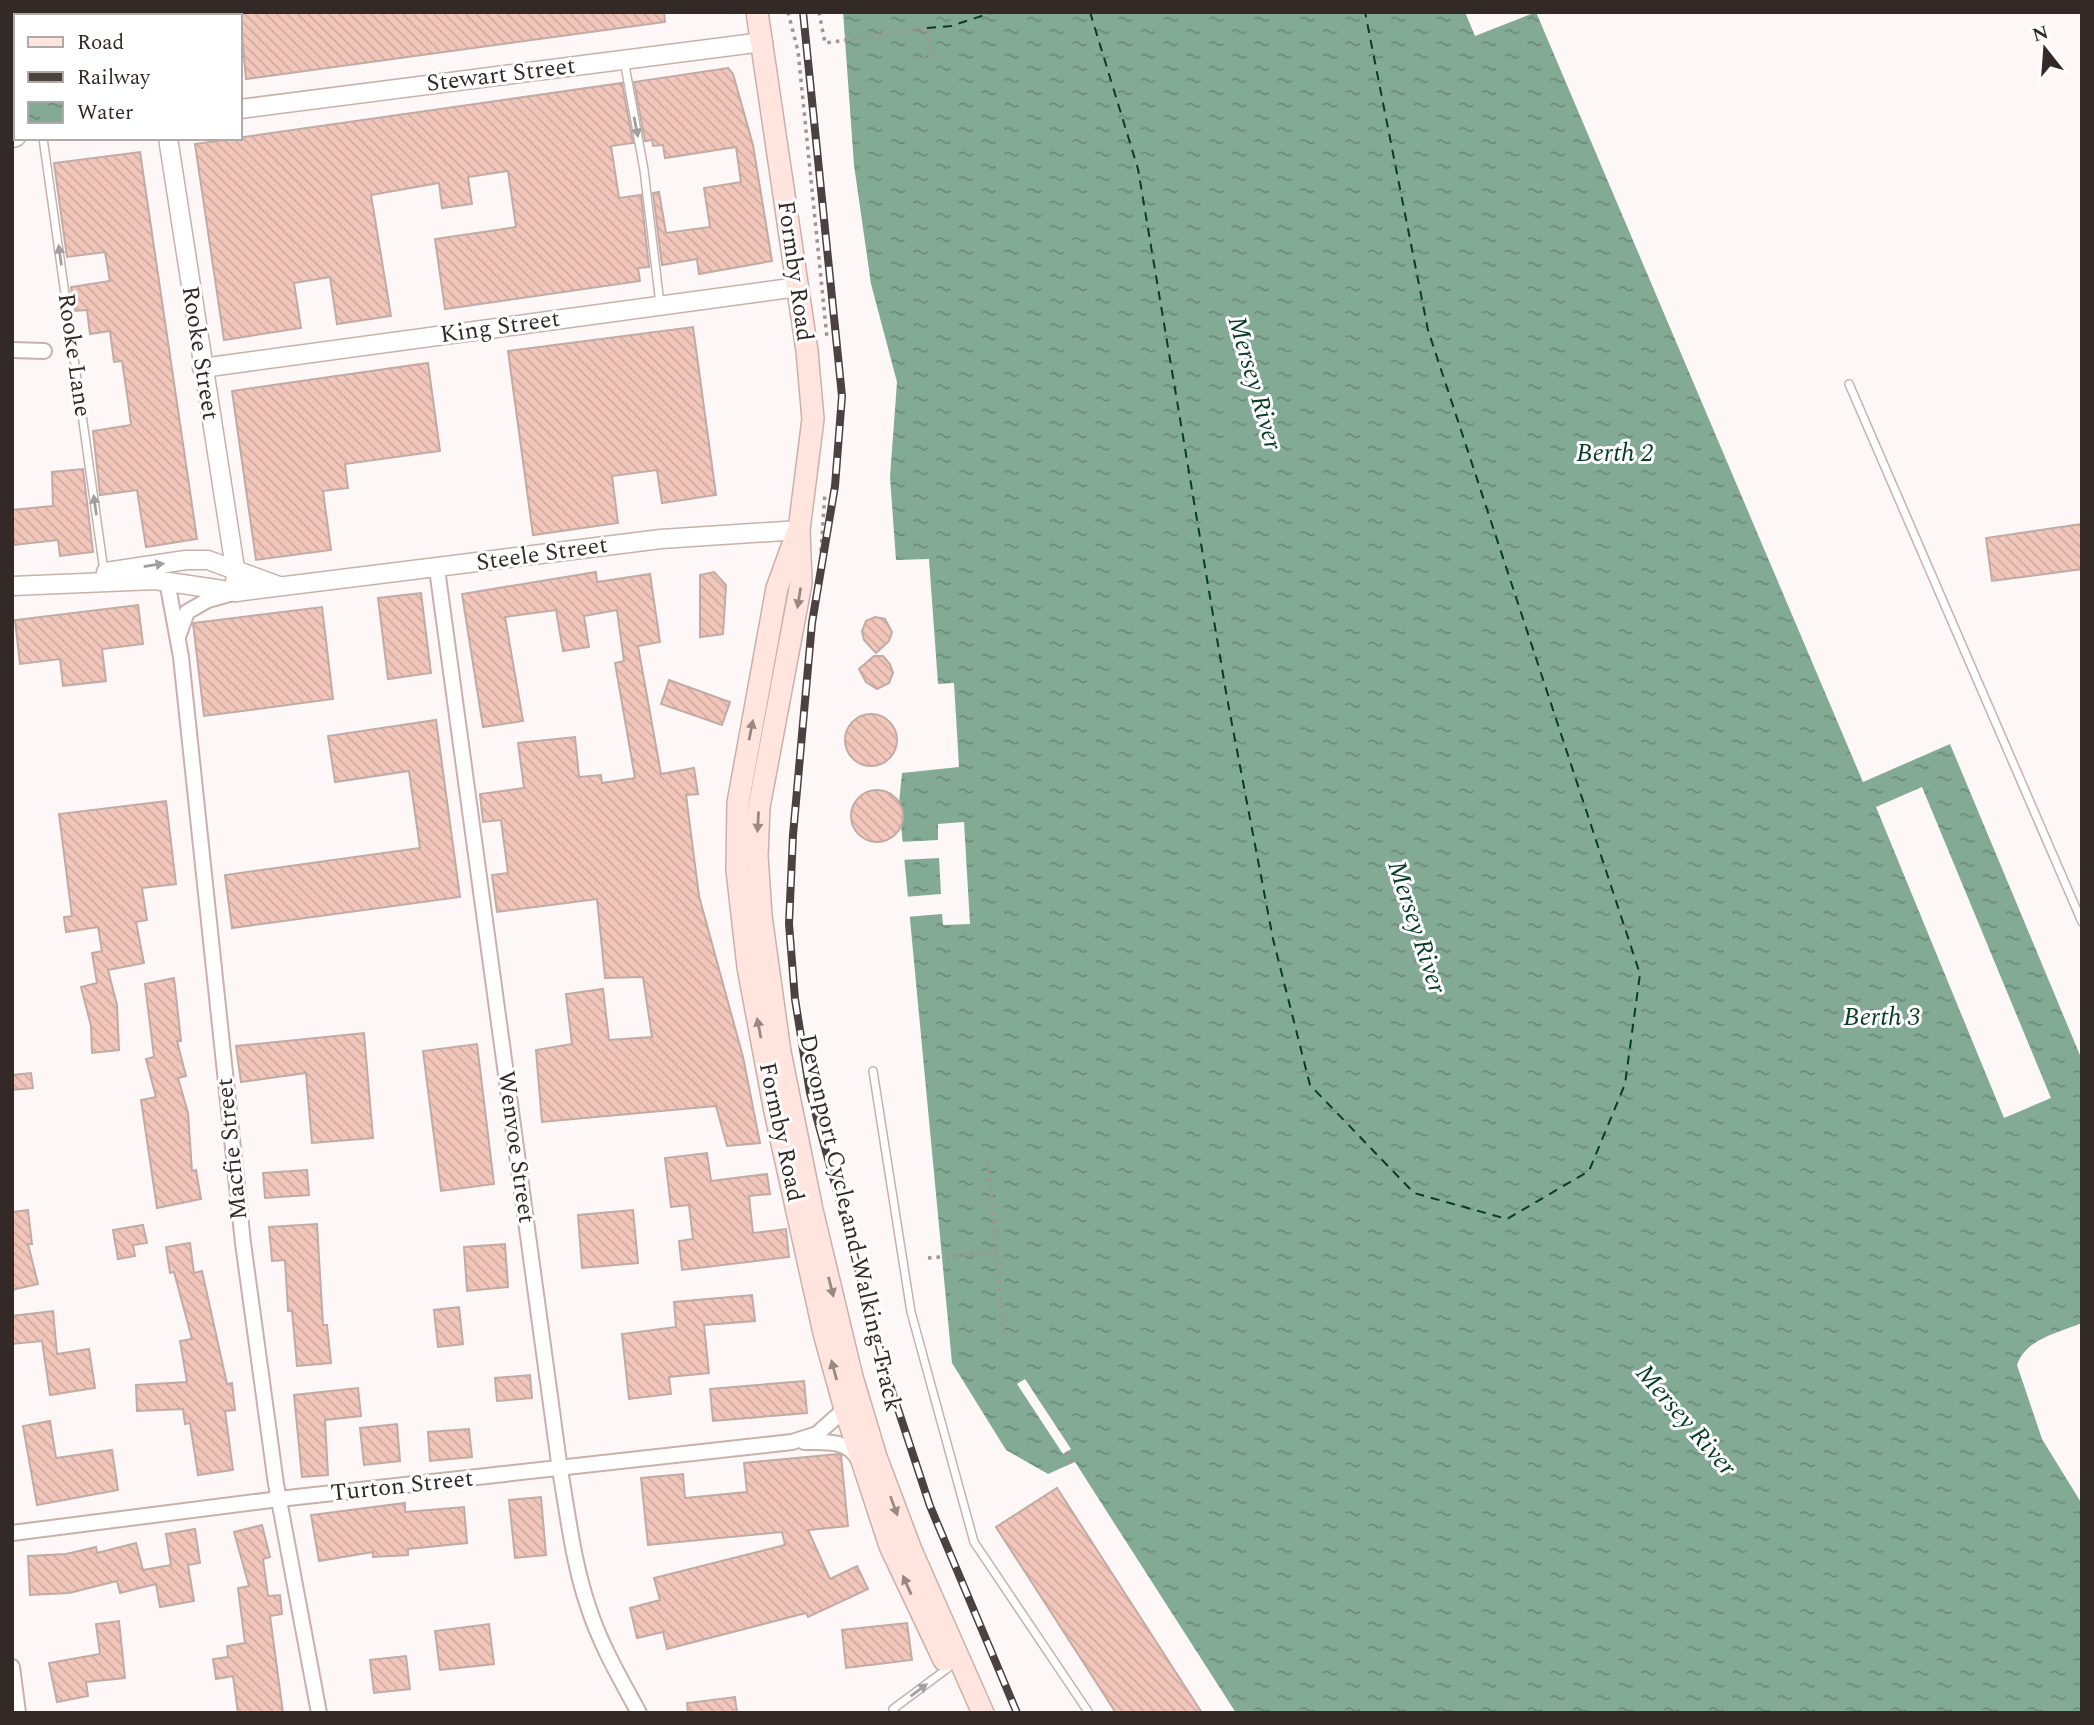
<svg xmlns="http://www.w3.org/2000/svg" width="2094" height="1725" font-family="Spectral,serif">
<defs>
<pattern id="water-ripples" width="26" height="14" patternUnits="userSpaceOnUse" patternTransform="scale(1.75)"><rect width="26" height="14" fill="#83aa95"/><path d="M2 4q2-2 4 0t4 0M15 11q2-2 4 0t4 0" fill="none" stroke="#6c8b7a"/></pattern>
<pattern id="building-back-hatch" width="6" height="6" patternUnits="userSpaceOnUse" patternTransform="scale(1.75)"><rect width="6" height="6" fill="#f2c6ba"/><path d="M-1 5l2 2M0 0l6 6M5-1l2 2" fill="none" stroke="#d0aaa0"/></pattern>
</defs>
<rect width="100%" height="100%" fill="#fdf8f7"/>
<!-- water -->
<path fill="url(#water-ripples)" d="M843 12H1465L1475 36 1536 12 1863 782 1950 744 2082 1060V1323C2057 1333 2026 1339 2017 1365L2042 1439 2082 1504V1713H1236L1075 1462 1048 1474 1006 1450 952 1363 899 803 902 773 959 767 954 683 938 684 929 559 896 560 890 477 897 382 871 284 854 165Z"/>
<!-- pier -->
<g fill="#fdf8f7">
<polygon points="1922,787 2051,1098 2004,1118 1876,807"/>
<polygon points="964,822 970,924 943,925 942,914 906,917 904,897 941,894 939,858 901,860 899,842 938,840 938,824"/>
<polygon points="1025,1379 1071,1449 1063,1454 1017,1384"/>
</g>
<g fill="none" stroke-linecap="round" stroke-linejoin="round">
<!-- ferry -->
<g stroke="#073c26" stroke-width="2" stroke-dasharray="9 7" stroke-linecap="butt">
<polyline points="1090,12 1138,169 1227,698 1273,939 1310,1085 1414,1193 1507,1219 1589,1171 1625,1084 1640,974 1428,330 1365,12"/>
<polyline points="927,28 951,26 994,12"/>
</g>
</g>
<!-- building -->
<g fill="url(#building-back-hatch)" stroke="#c1aba4" stroke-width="2">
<polygon points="240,12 664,12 665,22 246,79"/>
<polygon points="728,68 733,74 753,145 772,261 699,274 697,259 662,265 653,193 659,192 666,233 710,227 704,188 741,182 736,147 665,158 663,145 653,146 652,140 645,141 634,82"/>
<polygon points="622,83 633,143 611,146 619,198 641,195 649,267 638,268 640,281 445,309 435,239 516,227 508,171 468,177 472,204 442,208 439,183 371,195 391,316 337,324 330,277 294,283 301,328 224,340 195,144"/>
<polygon points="140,152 197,539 146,547 137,490 100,495 93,431 131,425 128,401 122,361 114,362 110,331 90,334 87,310 75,311 71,287 110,281 105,252 67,257 54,163"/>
<polygon points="693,327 716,495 662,503 657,470 612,476 618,523 533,535 508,351"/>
<polygon points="428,363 440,451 345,464 348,488 323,491 331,550 256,560 232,391"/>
<polygon points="83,469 93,552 60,556 58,540 14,545 12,510 53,506 52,472"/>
<polygon points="2082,524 2082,569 1992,581 1986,538"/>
<polygon points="596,572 597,582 650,574 660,642 638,646 661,774 694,768 698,794 686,795 699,896 743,1057 760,1143 727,1146 716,1106 542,1122 536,1050 572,1044 566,994 603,989 609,1040 652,1037 643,977 605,978 597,899 497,912 492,875 508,873 501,820 483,822 480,794 524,788 518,743 575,737 579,777 601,775 602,783 635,778 615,663 624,661 617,610 584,616 589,647 563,651 556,610 505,617 523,721 483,727 462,594"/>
<polygon points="714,572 726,585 723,634 700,637 700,575"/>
<polygon points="421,593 431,673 388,679 378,598"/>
<polygon points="138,605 143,644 102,649 106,681 63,686 60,659 20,664 15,620"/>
<polygon points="322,607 333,699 204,716 193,623"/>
<polygon points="875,617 885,619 892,632 889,641 876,653 864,640 862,631 866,621"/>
<polygon points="874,656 883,656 890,664 893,673 889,683 877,689 866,682 859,669"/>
<polygon points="669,680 730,702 722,725 661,704"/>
<circle cx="871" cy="740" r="26"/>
<polygon points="436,720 460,897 232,928 225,875 420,848 409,771 335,782 328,736"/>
<circle cx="877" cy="816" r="26"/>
<polygon points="166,801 176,884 142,888 147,920 136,922 144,963 108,970 117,1005 119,1050 92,1053 91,1026 81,987 97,983 92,953 102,951 98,927 66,932 64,917 72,916 59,814"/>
<polygon points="174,978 181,1041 177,1041 186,1076 178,1078 188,1113 192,1171 196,1170 201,1199 157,1208 141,1100 156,1097 146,1059 154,1057 145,984"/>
<polygon points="364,1033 373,1138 312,1143 306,1073 241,1082 236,1046"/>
<polygon points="477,1044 494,1184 441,1191 423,1051"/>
<polygon points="31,1073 33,1088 12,1090 12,1075"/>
<polygon points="707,1153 711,1181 767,1174 770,1194 749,1196 753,1233 786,1229 789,1257 682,1270 679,1241 693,1239 689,1205 671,1207 665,1158"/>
<polygon points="307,1170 309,1195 265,1198 263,1173"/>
<polygon points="28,1210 32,1244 28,1244 38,1284 12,1290 12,1212"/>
<polygon points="633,1210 638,1263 582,1268 578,1215"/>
<polygon points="317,1224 323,1325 327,1325 331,1363 297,1366 292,1311 288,1311 285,1260 272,1261 269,1227"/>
<polygon points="143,1225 147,1243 133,1245 135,1256 118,1259 113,1230"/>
<polygon points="190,1243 194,1273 202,1271 227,1384 232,1383 235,1410 225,1411 233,1470 198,1475 190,1423 185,1424 183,1409 137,1411 136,1385 187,1382 180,1341 192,1339 174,1272 170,1273 166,1247"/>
<polygon points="505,1244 508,1287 467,1291 464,1247"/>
<polygon points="752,1295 755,1321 704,1325 709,1373 669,1377 671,1394 629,1399 622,1334 676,1327 674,1302"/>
<polygon points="459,1307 463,1344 438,1347 434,1310"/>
<polygon points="53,1311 57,1354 89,1349 95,1388 50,1395 42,1341 12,1344 12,1316"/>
<polygon points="530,1375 532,1398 497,1401 495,1378"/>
<polygon points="804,1381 807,1413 713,1421 710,1389"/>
<polygon points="358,1388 361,1416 325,1420 328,1475 302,1477 294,1395"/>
<polygon points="50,1421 56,1458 112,1450 118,1490 37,1505 23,1426"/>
<polygon points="397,1424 400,1461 364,1465 360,1428"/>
<polygon points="469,1429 472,1457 430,1461 428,1432"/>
<polygon points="838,1454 841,1455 848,1526 808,1530 830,1579 857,1566 868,1589 808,1617 806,1613 667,1649 663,1632 637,1638 630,1608 660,1600 654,1578 785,1545 782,1532 648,1545 641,1478 683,1474 685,1498 747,1492 744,1463"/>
<polygon points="1057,1488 1202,1713 1116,1713 996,1527"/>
<polygon points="541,1497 546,1555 515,1558 509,1500"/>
<polygon points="405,1503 405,1512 464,1507 467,1543 408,1549 408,1555 373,1557 373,1552 319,1561 311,1515"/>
<polygon points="262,1525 270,1557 263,1559 268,1596 280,1595 282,1614 270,1616 283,1713 238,1713 233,1676 216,1679 213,1659 228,1657 227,1646 245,1643 238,1588 249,1586 234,1532"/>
<polygon points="195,1529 200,1563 188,1565 194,1601 160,1607 156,1584 120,1593 117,1581 69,1593 30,1595 28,1556 66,1554 96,1547 97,1553 136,1543 143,1570 171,1565 166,1534"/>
<polygon points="119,1621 125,1678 86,1682 88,1696 57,1702 49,1663 100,1654 96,1624"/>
<polygon points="907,1623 912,1660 846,1668 842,1630"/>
<polygon points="489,1624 494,1664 440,1670 435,1631"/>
<polygon points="406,1656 410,1689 374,1693 370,1660"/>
<polygon points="735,1697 737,1713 688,1713 687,1703"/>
</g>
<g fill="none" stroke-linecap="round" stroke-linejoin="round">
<defs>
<g id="service">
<polyline points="25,12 26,16"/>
<polyline points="624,60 644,170 660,304"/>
<polyline points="43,138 104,571"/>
<polyline points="1849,384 2082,922"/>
<polyline points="873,1071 911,1312 974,1542 1089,1713"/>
<polyline points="895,1713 893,1709 948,1668"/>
</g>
<polyline id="pedestrian" points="148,12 149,16"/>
<g id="minor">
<polyline points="12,350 44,351"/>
<path d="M437 569 560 1470C568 1515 573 1562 588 1606 600 1644 620 1678 639 1713"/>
<polyline points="167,581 181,657 243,1243 276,1484 319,1713"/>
<polyline points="179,634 187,612 208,600 233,593"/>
<path d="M804 1442C824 1442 847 1439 858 1459"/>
<polyline points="12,1533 279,1499 792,1442 817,1434 845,1409"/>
<polyline points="12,1667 18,1713"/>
</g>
<g id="tertiary">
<polyline points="240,109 763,42"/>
<polyline points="12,138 16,137"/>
<polyline points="168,138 235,568 236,592"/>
<polyline points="202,368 798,287"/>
<polyline points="106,572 186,560 208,560 279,586"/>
<polyline points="13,586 155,580 236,592 661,539 799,530"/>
</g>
<g id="secondary">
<polyline points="757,12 807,351 813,419 799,530 801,583 759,807 757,855 761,916 780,1052 812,1210 852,1377 876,1457 911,1550 983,1713"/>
<polyline points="797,533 777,588 738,803 737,870 748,967 775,1112 824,1333 845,1409 890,1546 944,1660"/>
</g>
</defs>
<!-- service casing -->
<use href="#service" stroke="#c7b1aa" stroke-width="10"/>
<!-- pedestrian casing -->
<use href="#pedestrian" stroke="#c7b1aa" stroke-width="14"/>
<!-- minor casing -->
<use href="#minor" stroke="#c7b1aa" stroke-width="18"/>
<!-- tertiary casing -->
<use href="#tertiary" stroke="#c7b1aa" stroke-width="21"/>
<!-- secondary casing -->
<use href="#secondary" stroke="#c7b1aa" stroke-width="24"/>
<!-- path -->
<g stroke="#9d9695" stroke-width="3.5" stroke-dasharray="3.5 5" stroke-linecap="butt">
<polyline points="788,12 798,51 827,338"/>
<polyline points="819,12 825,43 927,28 932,57 915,59"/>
<polyline points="821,551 825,492"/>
<polyline points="988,1161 1004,1337"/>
<polyline points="928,1258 996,1252"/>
<polyline points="1066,1452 1073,1464"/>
</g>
<!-- service -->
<use href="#service" stroke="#fff" stroke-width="7"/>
<!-- pedestrian -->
<use href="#pedestrian" stroke="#fff" stroke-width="10"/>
<!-- minor -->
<use href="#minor" stroke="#fff" stroke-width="14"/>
<!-- tertiary -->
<use href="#tertiary" stroke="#fff" stroke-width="18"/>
<!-- secondary -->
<use href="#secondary" stroke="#ffe5de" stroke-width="21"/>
<defs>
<polyline id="rail" points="803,12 842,396 835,486 812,623 793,835 789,924 795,999 810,1093 889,1382 930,1506 1017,1713"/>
</defs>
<!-- rail casing -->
<use href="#rail" stroke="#4b4240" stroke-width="8"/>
<!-- rail -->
<use href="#rail" stroke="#fff" stroke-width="5" stroke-dasharray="16" stroke-linecap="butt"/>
</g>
<!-- one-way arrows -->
<defs><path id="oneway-solid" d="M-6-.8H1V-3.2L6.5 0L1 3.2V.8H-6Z" transform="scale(1.75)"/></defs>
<g fill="#a39f9e">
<use href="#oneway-solid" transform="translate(636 127) rotate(79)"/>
<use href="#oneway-solid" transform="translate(60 255) rotate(-98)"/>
<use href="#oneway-solid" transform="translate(95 505) rotate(-98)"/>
<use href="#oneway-solid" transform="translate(154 565) rotate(-9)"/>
<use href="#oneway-solid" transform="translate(919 1690) rotate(-37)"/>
</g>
<g fill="#998883">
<use href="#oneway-solid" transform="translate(799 598) rotate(99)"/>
<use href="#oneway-solid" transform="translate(751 730) rotate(-79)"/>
<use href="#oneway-solid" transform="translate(758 822) rotate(93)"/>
<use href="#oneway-solid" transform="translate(759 1028) rotate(-101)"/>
<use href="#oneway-solid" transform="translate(831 1287) rotate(76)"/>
<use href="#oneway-solid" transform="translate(834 1370) rotate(-105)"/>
<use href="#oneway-solid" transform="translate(894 1506) rotate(70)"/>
<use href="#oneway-solid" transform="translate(907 1585) rotate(-114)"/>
</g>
<g text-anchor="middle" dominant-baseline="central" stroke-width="6" stroke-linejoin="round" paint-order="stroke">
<!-- street labels -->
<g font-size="24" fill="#332a28" stroke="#fff">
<text transform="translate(501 75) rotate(-7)">Stewart Street</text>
<text transform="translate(795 271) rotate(82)">Formby Road</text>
<text transform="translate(500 327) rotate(-8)">King Street</text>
<text transform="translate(200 353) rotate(81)">Rooke Street</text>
<text transform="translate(74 355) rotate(82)">Rooke Lane</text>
<text transform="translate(542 554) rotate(-8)">Steele Street</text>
<text transform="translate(781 1132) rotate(78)">Formby Road</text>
<text transform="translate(516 1147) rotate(82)">Wenvoe Street</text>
<text transform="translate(232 1149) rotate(-96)">Macfie Street</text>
<text transform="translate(850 1223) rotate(77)">Devonport Cycle and Walking Track</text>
<text transform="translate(402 1486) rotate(-6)">Turton Street</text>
</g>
<!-- water labels -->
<g font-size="26" font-style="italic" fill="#073c26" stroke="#fff">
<text transform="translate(1255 383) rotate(74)">Mersey River</text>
<text x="1615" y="453">Berth 2</text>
<text transform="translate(1417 927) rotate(72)">Mersey River</text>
<text x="1882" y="1017">Berth 3</text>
<text transform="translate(1686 1420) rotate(49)">Mersey River</text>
</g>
</g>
<!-- border -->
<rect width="2094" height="1725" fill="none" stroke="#332a28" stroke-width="28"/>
<!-- legend -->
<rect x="14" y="14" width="228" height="126" fill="#ffffff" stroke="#adaaa9" stroke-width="2"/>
<rect x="28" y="37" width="35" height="10" fill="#ffe5de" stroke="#adaaa9" stroke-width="2"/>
<text x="77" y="49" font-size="21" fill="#332a28">Road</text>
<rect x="28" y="72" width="35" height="10" fill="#4b4240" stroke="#adaaa9" stroke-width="2"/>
<text x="77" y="84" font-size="21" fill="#332a28">Railway</text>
<rect x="28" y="102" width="35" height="21" fill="url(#water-ripples)" stroke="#adaaa9" stroke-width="2"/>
<text x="77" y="119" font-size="21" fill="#332a28">Water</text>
<!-- north arrow -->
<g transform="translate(2045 49) rotate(343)" stroke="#ffffff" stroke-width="5" paint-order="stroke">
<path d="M0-5L12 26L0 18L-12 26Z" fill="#332a28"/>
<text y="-10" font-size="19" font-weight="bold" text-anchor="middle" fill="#332a28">N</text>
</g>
</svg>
